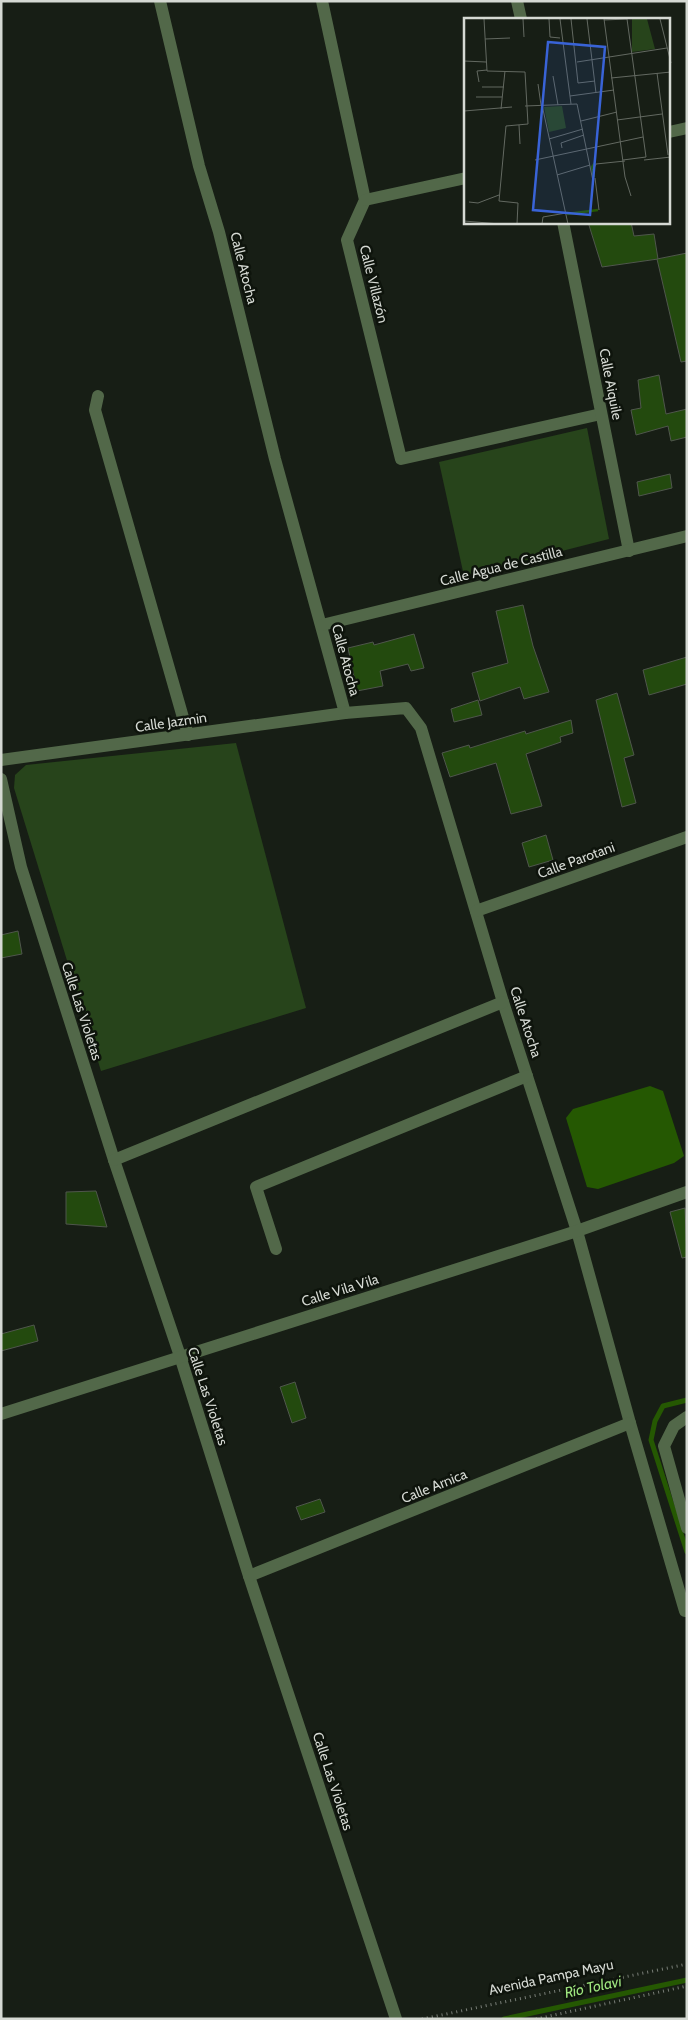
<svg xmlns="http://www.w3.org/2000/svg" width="688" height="2020" font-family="Cabin,sans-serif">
<rect width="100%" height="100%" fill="#171e15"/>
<!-- green -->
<g fill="#27441b">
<polygon points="587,428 609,539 464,576 439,462"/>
<polygon points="236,743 306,1008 101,1071 14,788 15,775 26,765"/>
</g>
<!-- water -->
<polygon fill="#255802" points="650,1086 663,1091 684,1156 674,1163 598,1189 587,1187 566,1118 573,1109"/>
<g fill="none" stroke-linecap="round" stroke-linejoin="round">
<!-- stream -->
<g stroke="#255802" stroke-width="5">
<polyline points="687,1400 663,1406 655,1421 651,1440 687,1552"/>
<polyline points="504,2019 687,1980"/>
</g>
</g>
<!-- building -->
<g fill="#234a0e" stroke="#4f564c">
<polygon points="588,222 631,222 634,236 654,234 658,259 602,267"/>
<polygon points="687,253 687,361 681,362 657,259"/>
<polygon points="659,375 666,414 687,409 687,437 671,441 668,426 636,435 631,410 641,408 638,380"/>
<polygon points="670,474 672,488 639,496 637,482"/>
<polygon points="523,605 533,646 549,692 524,699 520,687 480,701 472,673 508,663 496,611"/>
<polygon points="414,634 424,668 411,671 408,664 380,671 383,686 357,691 348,648 373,642 374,645"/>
<polygon points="687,657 687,684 649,695 643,670"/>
<polygon points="617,693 634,755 624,758 636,803 622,807 596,700"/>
<polygon points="478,700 482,715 454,722 451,709"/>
<polygon points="571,720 573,733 560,737 561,742 526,754 542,806 511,814 496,763 450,777 442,753 469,745 470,748 525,731 526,734"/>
<polygon points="546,835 553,860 529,867 522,843"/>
<polygon points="18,931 22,954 1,958 1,935"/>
<polygon points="96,1191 107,1227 66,1224 66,1192"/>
<polygon points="685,1208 687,1257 682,1258 670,1212"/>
<polygon points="34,1325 38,1341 1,1351 1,1334"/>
<polygon points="295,1382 306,1418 292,1423 280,1387"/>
<polygon points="320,1499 325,1512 301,1520 296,1507"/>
</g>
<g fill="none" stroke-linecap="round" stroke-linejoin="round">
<!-- path -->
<g stroke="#787d76" stroke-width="3" stroke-dasharray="1 4" stroke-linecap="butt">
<polyline points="422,2019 687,1964"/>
<polyline points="536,2019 687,1986"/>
</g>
<!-- minor -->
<g stroke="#526849" stroke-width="12">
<polyline points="160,1 199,166 219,232 275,459 345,713"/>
<polyline points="322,1 365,200 347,240 401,459 601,414"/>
<polyline points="517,1 521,19"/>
<polyline points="669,132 687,128"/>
<polyline points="365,200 466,178"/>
<polyline points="563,222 629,551"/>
<polyline points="98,396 95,410 188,735"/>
<polyline points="322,625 687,536"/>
<polyline points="1,760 345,713 406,708 421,728 503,1002 577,1231 630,1423 685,1611"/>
<polyline points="1,779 21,867 114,1160 180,1356 249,1576 396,2019"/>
<polyline points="476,911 687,837"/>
<polyline points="114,1160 503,1002"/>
<polyline points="276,1249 256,1187 527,1076"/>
<polyline points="1,1414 577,1231 687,1192"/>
<polyline points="687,1417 674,1426 664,1446 687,1528"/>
<polyline points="249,1576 630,1423"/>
</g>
</g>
<g text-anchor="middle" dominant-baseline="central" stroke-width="5" stroke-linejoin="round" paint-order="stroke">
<!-- street labels -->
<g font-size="14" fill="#d5d9d3" stroke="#0e140c">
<text transform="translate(244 268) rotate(76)">Calle Atocha</text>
<text transform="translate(374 284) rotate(76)">Calle Villazón</text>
<text transform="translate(611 384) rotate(79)">Calle Aiquile</text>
<text transform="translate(501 566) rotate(-14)">Calle Agua de Castilla</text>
<text transform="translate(346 660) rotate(75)">Calle Atocha</text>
<text transform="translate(171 722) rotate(-8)">Calle Jazmin</text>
<text transform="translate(576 860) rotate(-20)">Calle Parotani</text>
<text transform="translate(82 1011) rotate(72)">Calle Las Violetas</text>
<text transform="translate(526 1022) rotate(72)">Calle Atocha</text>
<text transform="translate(340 1290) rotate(-17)">Calle Vila Vila</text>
<text transform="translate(208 1396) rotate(72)">Calle Las Violetas</text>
<text transform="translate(434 1486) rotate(-22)">Calle Arnica</text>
<text transform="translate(333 1781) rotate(72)">Calle Las Violetas</text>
<text transform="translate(551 1977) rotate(-12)">Avenida Pampa Mayu</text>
</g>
<!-- water labels -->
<g font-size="15" font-style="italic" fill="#9ee57f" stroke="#0e140c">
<text transform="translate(593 1987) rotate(-12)">Río Tolavi</text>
</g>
</g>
<!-- overview -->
<g transform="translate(464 18)">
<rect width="206" height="206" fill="#171e15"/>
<path d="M168 1H183L191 31 168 34ZM98 88 102 110 85 114 80 89Z" fill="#27441b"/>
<path fill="none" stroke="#255802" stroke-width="2.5" d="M130 159 128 149 131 145M103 196 134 192"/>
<path fill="none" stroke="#636961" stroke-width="1" d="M20 1 23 53 61 54 64 106 42 108 35 183 54 185 53 206M59 1 60 19M85 1 86 19 96 20M96 1 107 86M107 1 114 65 131 63M123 1 132 75M140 1 161 159 167 178M196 1 207 45M140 2 163 1M21 21 46 20M0 43 22 44M113 44 203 30M193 55 204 137M89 58 94 87M147 60 207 54M15 64 13 53 23 52M74 66 77 87M18 69H40M106 78 150 72M12 79H38M78 87 104 206M61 88 113 86 129 163M37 91 41 53M0 93 48 89M153 102 198 96M117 103 153 94M55 107 56 126M85 121 119 111M98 130 97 125 120 117M71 142 179 119M159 142 182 139 163 1M180 142 207 139M129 152 132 146 161 143M93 157 126 147M131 160 135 192M5 184 14 185 35 177M0 203 36 206M78 206 79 199 102 195"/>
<path fill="#3963d7" fill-opacity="0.15" stroke="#3963d7" stroke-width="2.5" d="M84 24 141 29 126 197 69 192Z"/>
<rect width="206" height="206" fill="none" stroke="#d5d9d3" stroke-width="2.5"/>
</g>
<!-- border -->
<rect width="688" height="2020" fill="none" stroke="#d5d9d3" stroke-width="5"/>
</svg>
